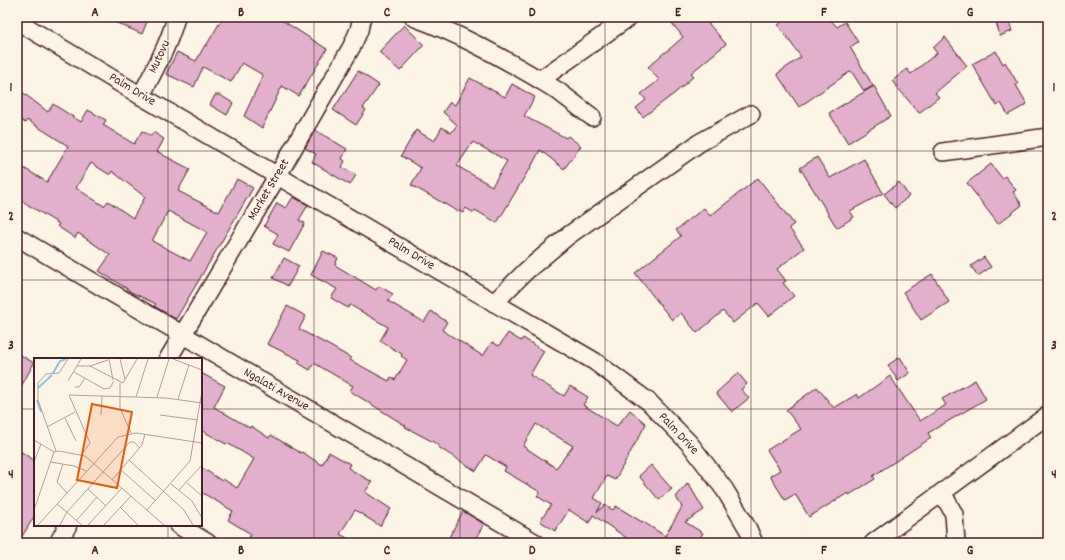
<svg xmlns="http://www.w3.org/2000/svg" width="1065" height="560" font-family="Dekko,sans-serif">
<rect width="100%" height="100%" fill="#fcf5e5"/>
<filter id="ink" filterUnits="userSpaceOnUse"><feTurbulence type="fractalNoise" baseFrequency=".025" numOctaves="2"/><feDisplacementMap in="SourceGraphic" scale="8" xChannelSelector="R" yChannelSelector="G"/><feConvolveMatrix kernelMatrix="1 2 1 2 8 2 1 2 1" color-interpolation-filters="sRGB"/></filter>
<g filter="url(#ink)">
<!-- building -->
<g fill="#e2afcc" stroke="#4a1f2b" fill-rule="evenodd">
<polygon points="103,17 149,17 142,34"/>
<polygon points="223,17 277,17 327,49 299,96 282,86 262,128 244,116 263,75 242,63 231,82 203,67 194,87 166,74 177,52 196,61 205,45 206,46"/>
<polygon points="667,17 703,17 726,44 691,73 694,76 675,93 643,117 636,108 646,100 641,94 659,80 648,67 665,52 665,53 683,37"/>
<polygon points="788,17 828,17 837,27 845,22 858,42 850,47 873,86 864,91 851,71 799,107 777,74 801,57 778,25"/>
<polygon points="1008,18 1012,31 1000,36 996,22"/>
<polygon points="404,25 424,45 400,71 379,52"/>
<polygon points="945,37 967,66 935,93 939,97 919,113 892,81 907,69 911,74 937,53 933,48"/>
<polygon points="996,51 1003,64 1005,62 1018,84 1016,85 1027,104 1008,115 1001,103 997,106 972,64"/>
<polygon points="358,71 379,85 363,108 366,110 356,125 333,110"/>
<path d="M470 78 505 97 512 84 535 97 524 116 566 138 568 136 581 146 564 169 540 150 529 171H528L497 223 475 210 474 213 466 208 463 213 458 210 457 211 411 185 421 168 401 156 416 130 434 141 442 127 451 133 457 125 443 112 450 102 455 105ZM473 142 507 161 492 186 457 166Z"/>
<polygon points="874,86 891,116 848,143 829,113"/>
<path d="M17 88 48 112 53 104 81 122 88 110 106 120 103 125 134 144 142 131 151 136 153 132 164 139 157 152 163 154V155L190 169 178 191 219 212 237 179 253 188 176 319 154 306 156 304 129 291V290L99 271 110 255 78 233 75 238 57 226 59 224 17 198V164L47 182 68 146 27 120 25 123 17 117ZM91 163 110 175 112 171 145 197 133 218 108 201 104 206 76 188ZM168 211 207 232 190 261 152 241Z"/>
<polygon points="215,95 220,95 233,103 227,115 210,105"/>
<polygon points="315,130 347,149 342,159 345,161 342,167 356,175 350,185 312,162 316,154 305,148"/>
<polygon points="817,157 830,178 864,159 883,193 850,211 854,217 837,228 800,168"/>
<polygon points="991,164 1002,178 1005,176 1016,190 1013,192 1022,205 998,224 967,183"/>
<polygon points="758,178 794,224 789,228 804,248 777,269 786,281 783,283 794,296 769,316 758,303 733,323 723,311 697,333 681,313 672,320 635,273 681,236 676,230 704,208 710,216"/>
<polygon points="899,182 909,196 895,208 884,194"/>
<polygon points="293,197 308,205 299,220 305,223 289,252 273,244 278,234 264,226 277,203 286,208"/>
<path d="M323 251 338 258 335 265 376 290 379 286 393 294 388 301 424 322 431 311 447 322 442 330 483 356 492 342 499 346 508 333 521 341 523 338 544 351 530 375 564 396 570 386 588 397 583 405 617 426 630 410 646 424 615 480 607 476 594 498 602 503 597 512 605 505 613 510 616 506 642 522V521L665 536 682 507 676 497 688 483 704 510 685 522 703 533 697 543 688 539 685 543H634L593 515 589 523 569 510 555 531 540 521 551 505 537 496 540 492 504 471 506 467 486 455 476 471 438 447 439 445 405 427 406 426 350 391 353 386 314 363 310 370 298 363 300 360 267 344 287 306 306 316 299 329 332 347 351 358 350 360 389 381 391 377 395 380 407 360 401 356 402 354 380 341 388 327 350 305 348 308 331 298 337 289 311 275ZM536 424 573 446 556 468 523 446Z"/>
<polygon points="984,257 991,267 978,276 971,266"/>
<polygon points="284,258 299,266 288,286 273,278"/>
<polygon points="932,274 949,302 921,320 903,292"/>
<polygon points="17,353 34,363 17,394"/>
<polygon points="900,357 910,373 898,381 888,365"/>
<polygon points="201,373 225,386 214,407 250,428 251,426 269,438 271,435 301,453 302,452 322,465 329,452 350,464 348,468 372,482 365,492 391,509 380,526 355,510 340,534 356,543 245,543 251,534 228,520 233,511 201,492 201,467 222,481 223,479 237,488 254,459 227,443 226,444 201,430"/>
<polygon points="738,373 747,384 741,389 749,398 732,412 716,393"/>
<polygon points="890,376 920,421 946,405 942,399 975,380 986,399 928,433 931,438 873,476 875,479 849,495 848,493 809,517 795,494 785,500 770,476 780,470 767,450 801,429 786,410 817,387 834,408 857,394 859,398"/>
<polygon points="17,449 35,461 35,515 18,543 17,543"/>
<polygon points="651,465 672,489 659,500 639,476"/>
<polygon points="463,511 484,524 473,543 446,543"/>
</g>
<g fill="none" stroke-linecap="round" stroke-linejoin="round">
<defs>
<g id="minor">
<path d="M413 17C458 33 499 56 540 80L629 17"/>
<polyline points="17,21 141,96 594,361 649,402 690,444 725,490 748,529 754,543"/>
<polyline points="540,80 558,91 592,117"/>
<path d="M141 96C154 70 169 45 176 17"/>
<polyline points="943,152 1048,137"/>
<path d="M17 237C190 340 364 440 536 543"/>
<polyline points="494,303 526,271 569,235 699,143 751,114"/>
<polyline points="168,359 278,175 352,46 359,30 362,17"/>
<polyline points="942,492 954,514 956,543"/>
<polyline points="178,525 208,543"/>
<polyline points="58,543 68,525"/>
<polyline points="873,543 1048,415"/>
</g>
</defs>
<!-- minor casing -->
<use href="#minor" stroke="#4a1f2b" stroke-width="20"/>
<!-- minor -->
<use href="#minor" stroke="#fcf5e5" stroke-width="17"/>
</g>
</g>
<!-- grid -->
<path fill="none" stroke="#4a1f2b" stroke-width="1" stroke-opacity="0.55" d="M168 17V359M314 17V543M460 17V543M605 17V543M751 17V543M897 17V543M17 151H1048M17 280H1048M17 409H35M201 409H1048M168 525V543"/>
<g text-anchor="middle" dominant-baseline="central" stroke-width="3" stroke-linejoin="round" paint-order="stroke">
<!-- street labels -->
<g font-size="13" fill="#4a1f2b" stroke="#fcf5e5">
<text transform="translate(160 57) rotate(-65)">Mutovu</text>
<text transform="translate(132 90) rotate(31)">Palm Drive</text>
<text transform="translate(269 190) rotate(-59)">Market Street</text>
<text transform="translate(411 254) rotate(31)">Palm Drive</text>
<text transform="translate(276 390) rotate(30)">Ngalati Avenue</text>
<text transform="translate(678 434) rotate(47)">Palm Drive</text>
</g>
</g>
<!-- overview -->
<g transform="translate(34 358)">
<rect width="168" height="168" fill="#fcf5e5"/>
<path fill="none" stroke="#82cae3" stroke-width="2" d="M19 15 26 3 32 1M4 30 18 17M3 42 7 54"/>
<path fill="none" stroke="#b59f9b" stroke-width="1" d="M75 1 79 22M86 1 91 21M139 1 168 12M43 8H56L74 2M56 8 89 25 103 1M40 14 70 31 76 30 80 23M34 23 47 1M86 25V50L97 75M41 29H45L51 20M102 39 114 1M123 39 135 1M144 41 155 7M67 57 68 38M126 57 164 62M31 60 42 83M13 69 41 54M0 82 20 94M22 93 4 42V25L12 16 25 15 34 1M48 96 56 85 35 37 132 40 168 45M95 102 150 152 159 167M0 104 7 86M17 104 40 108 52 113M29 106 23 124 33 135M87 112 122 143M78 122 108 87 111 76M153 125 168 138M137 126 158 143 168 160M54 131 72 148M145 132 168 107M23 146 48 167M87 150 104 167M0 152 20 94 25 93 51 98 130 167M113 152 156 103 168 33M42 163 63 139M4 167 84 79 102 75 168 85M26 167 33 154 96 84H100L106 90M54 167 88 130M70 167 97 138"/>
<path fill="#e8590c" fill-opacity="0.15" stroke="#e8590c" stroke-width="2" d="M58 46 98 54 83 130 43 122Z"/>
<rect width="168" height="168" fill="none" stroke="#4a1f2b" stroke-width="2"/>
</g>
<!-- margin -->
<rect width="1065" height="560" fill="none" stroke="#fcf5e5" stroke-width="44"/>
<rect x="22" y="22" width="1021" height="516" fill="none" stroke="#4a1f2b" stroke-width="1.5"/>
<g font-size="13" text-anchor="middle" font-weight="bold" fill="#4a1f2b">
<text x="95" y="16">A</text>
<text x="241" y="16">B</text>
<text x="387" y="16">C</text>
<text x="532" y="16">D</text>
<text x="678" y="16">E</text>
<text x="824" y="16">F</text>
<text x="970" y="16">G</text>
<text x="11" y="91">1</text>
<text x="1054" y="91">1</text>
<text x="11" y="220">2</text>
<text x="1054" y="220">2</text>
<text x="11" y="349">3</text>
<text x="1054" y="349">3</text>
<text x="11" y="478">4</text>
<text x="1054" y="478">4</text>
<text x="95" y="554">A</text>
<text x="241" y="554">B</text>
<text x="387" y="554">C</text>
<text x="532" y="554">D</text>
<text x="678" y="554">E</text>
<text x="824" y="554">F</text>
<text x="970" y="554">G</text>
</g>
</svg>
